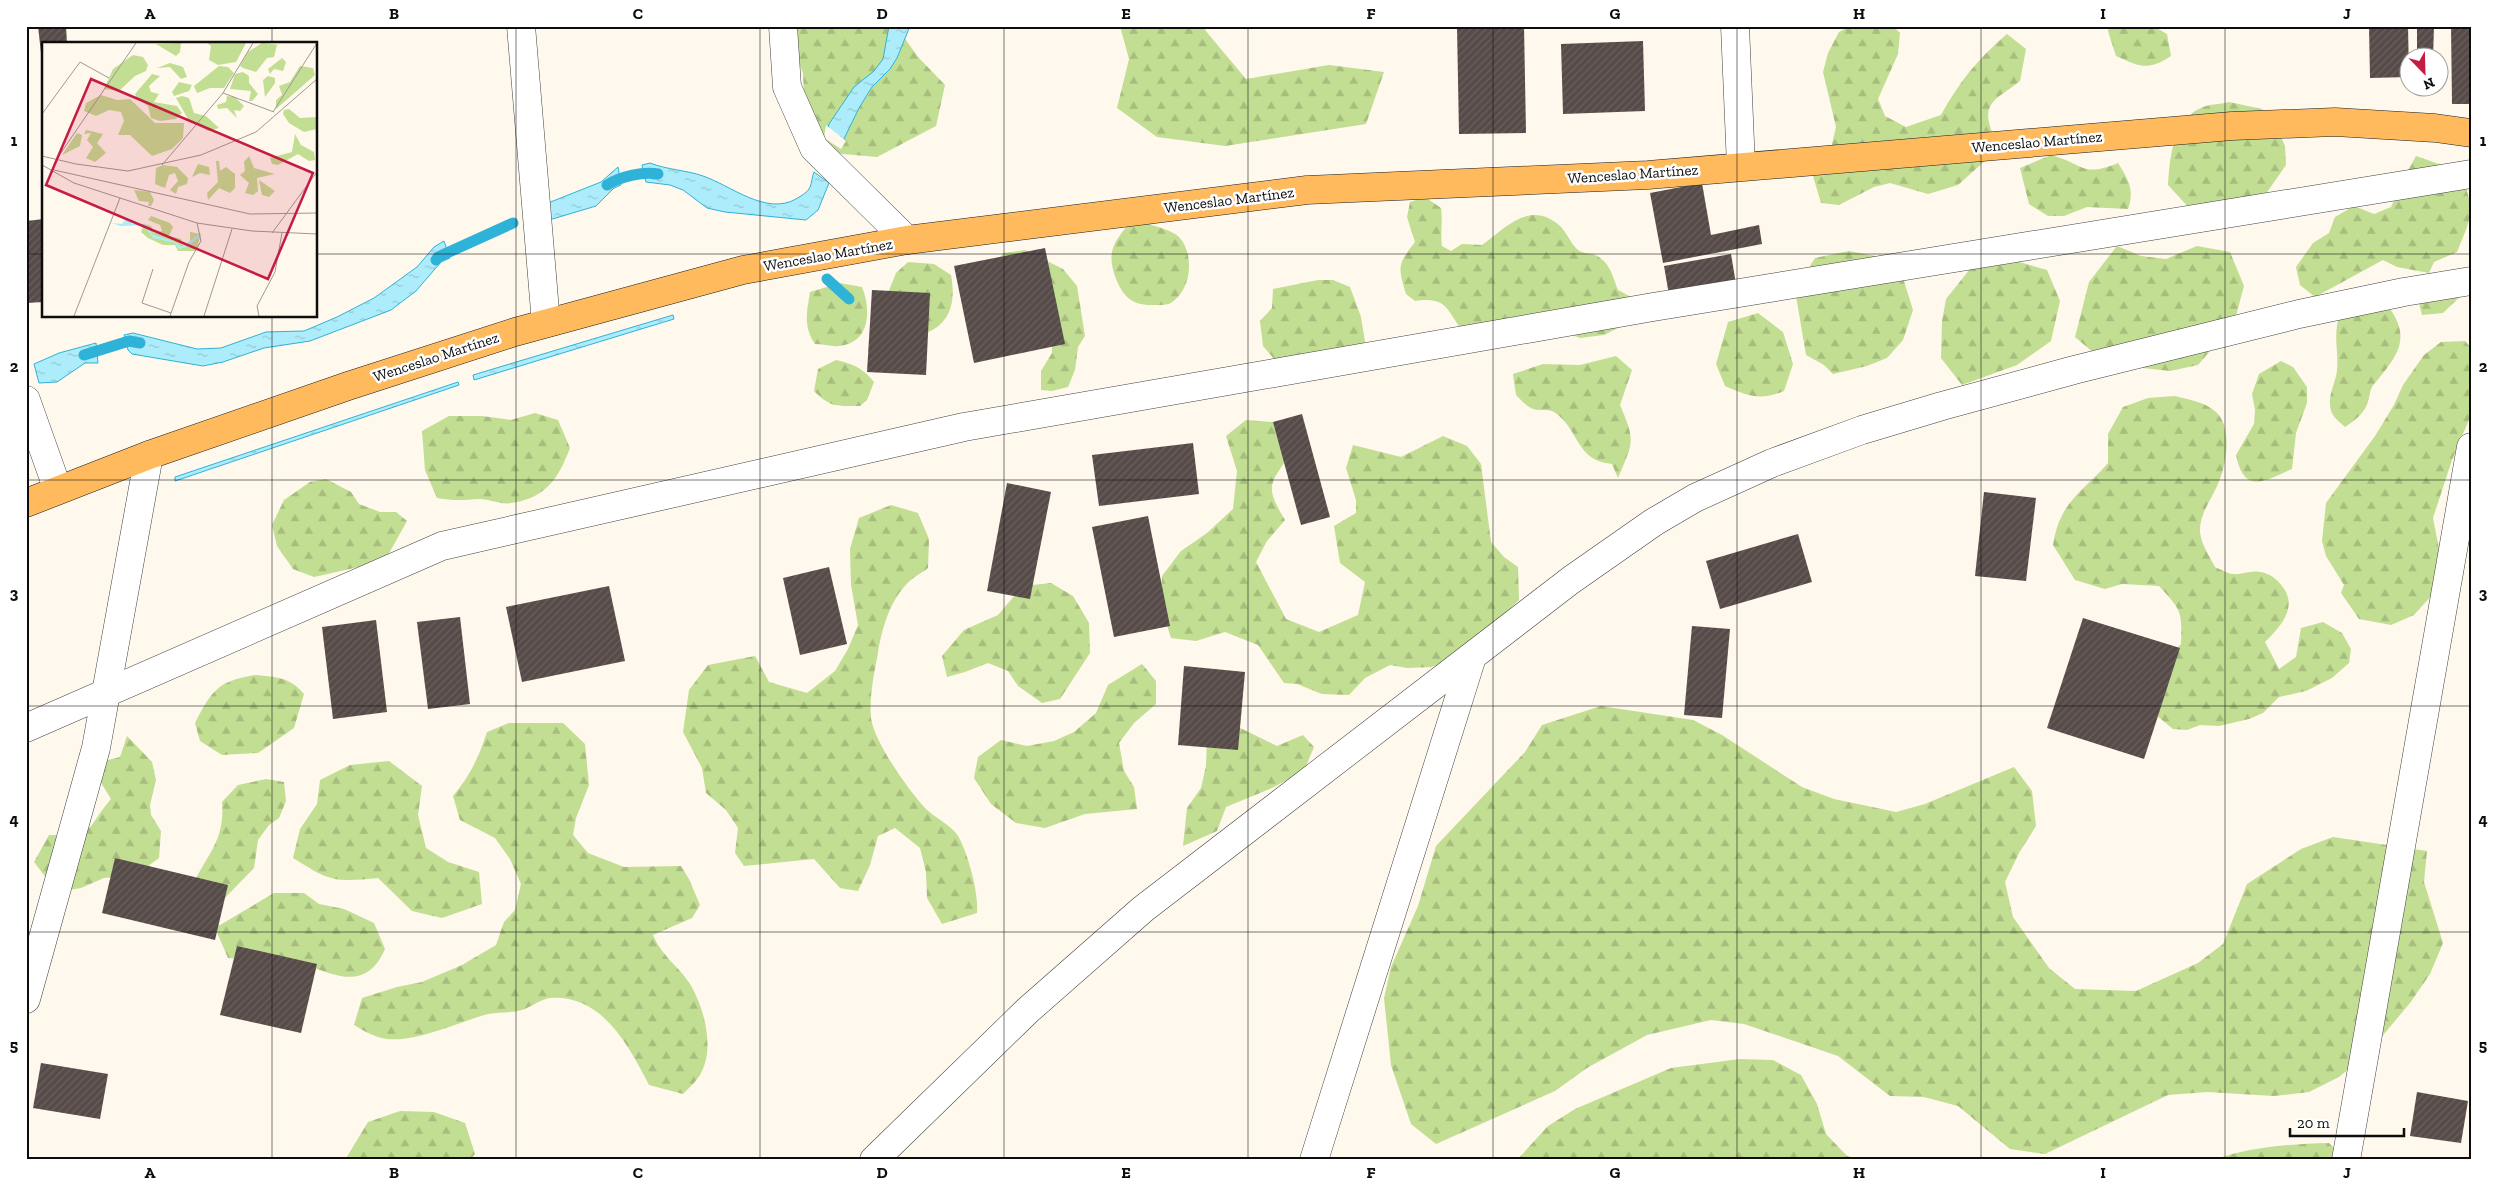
<svg xmlns="http://www.w3.org/2000/svg" width="2497" height="1186" font-family="'Zilla Slab',serif">
<defs>
<pattern id="forest-firs" width="22" height="20" patternUnits="userSpaceOnUse" patternTransform="scale(1.25)"><rect width="22" height="20" fill="#c2de92"/><path d="M5 1l3.5 6h-7zM16 11l3.5 6h-7z" fill="#a6bd7d"/></pattern>
<pattern id="water-ripples" width="26" height="14" patternUnits="userSpaceOnUse" patternTransform="scale(1.25)"><rect width="26" height="14" fill="#adecfa"/><path d="M2 4q2-2 4 0t4 0M15 11q2-2 4 0t4 0" fill="none" stroke="#94c9d5"/></pattern>
<pattern id="building-hatch" width="6" height="6" patternUnits="userSpaceOnUse" patternTransform="scale(1.25)"><rect width="6" height="6" fill="#564b48"/><path d="M-1 1l2-2M0 6l6-6M5 7l2-2" fill="none" stroke="#69605e"/></pattern>
</defs>
<rect width="100%" height="100%" fill="#fff8ed"/>
<!-- forest -->
<g fill="url(#forest-firs)">
<polygon points="784,26 896,26 918,57 945,85 936,126 877,157 821,152 805,120 803,73"/>
<polygon points="1120,26 1207,26 1205,30 1246,79 1329,65 1384,72 1366,124 1225,146 1157,137 1117,108 1129,59"/>
<path d="M1850 26H1893L1900 33 1898 54 1878 99 1885 116 1906 127 1941 115C1960 81 1977 60 2007 34L2026 49 2020 81C1995 101 1979 102 1994 137L1987 159 1958 185 1928 194 1890 183 1874 187 1839 205 1821 203 1813 176V167L1830 153 1836 127 1823 72 1828 53 1839 32Z"/>
<path d="M2110 26H2153L2167 34 2171 56C2148 71 2140 67 2116 56L2108 31Z"/>
<path d="M2229 102 2262 109 2277 128 2285 146 2286 165 2263 198 2205 225 2168 185C2170 156 2173 116 2206 106 2214 104 2222 104 2229 102Z"/>
<path d="M2051 155C2084 164 2082 178 2118 163 2128 179 2135 190 2128 209L2087 207 2064 216H2048L2029 204 2020 168Z"/>
<path d="M2416 156 2459 171C2476 211 2473 213 2457 252L2434 262 2429 273 2455 271 2465 292 2443 313 2422 315 2417 295 2429 273 2397 267 2383 260 2315 297 2300 285 2296 267 2313 243 2329 233 2335 217 2354 206 2374 214 2391 207 2403 179Z"/>
<path d="M1425 197 1441 208C1443 221 1440 232 1442 246L1451 251 1462 244 1482 245C1506 228 1529 200 1559 225 1567 232 1570 243 1578 250 1582 253 1587 253 1593 254 1610 261 1612 275 1618 290L1631 297 1635 310 1630 322 1604 335 1580 338 1562 331 1465 334C1446 311 1449 296 1415 301L1406 294C1398 267 1397 265 1415 242L1407 217 1410 202Z"/>
<path d="M1147 223C1156 227 1172 230 1179 237 1195 254 1192 292 1169 304 1165 305 1158 305 1154 305 1132 306 1122 296 1115 276 1107 253 1113 243 1128 225Z"/>
<polygon points="2117,246 2141,256 2166,259 2197,246 2230,252 2244,286 2231,334 2220,339 2198,365 2170,371 2107,364 2075,337 2089,282"/>
<polygon points="1025,250 1063,269 1077,286 1085,336 1078,347 1075,370 1068,387 1052,391 1041,390 1041,371 1052,353 1052,338 990,280 1003,253"/>
<polygon points="1849,251 1881,257 1903,278 1913,310 1903,340 1887,358 1867,366 1833,374 1824,365 1806,355 1795,290 1815,258"/>
<polygon points="2009,259 2047,270 2060,301 2051,341 2017,365 1962,385 1941,358 1942,321 1946,299 1970,269"/>
<path d="M908 262 934 264 951 275C956 301 951 325 923 334L888 293 896 273Z"/>
<polygon points="1318,280 1333,280 1350,287 1361,317 1367,354 1275,360 1263,346 1260,321 1272,308 1273,289"/>
<path d="M840 283 862 287C871 309 871 343 839 346 832 347 823 344 815 344 803 326 807 312 810 292Z"/>
<path d="M2388 306C2414 341 2395 358 2372 387 2370 390 2370 394 2369 398 2366 412 2357 419 2345 427 2341 423 2334 418 2332 413 2326 398 2335 385 2337 371 2339 350 2333 339 2339 316Z"/>
<path d="M1758 313 1783 332 1793 364 1784 391C1760 401 1748 396 1725 386L1716 364 1728 322Z"/>
<polygon points="2465,341 2471,348 2471,415 2452,460 2433,518 2442,564 2432,595 2414,615 2391,625 2359,619 2341,593 2344,585 2326,556 2322,541 2326,503 2375,436 2394,405 2403,385 2424,355 2441,342"/>
<path d="M1616 356 1632 370 1620 405C1636 442 1633 442 1618 478L1612 464C1575 461 1580 429 1554 412 1547 408 1538 412 1531 408 1526 406 1520 399 1516 395L1513 374 1543 364 1580 365Z"/>
<path d="M836 360C853 364 863 368 874 382L867 400 860 406C837 406 831 408 814 391L818 369Z"/>
<path d="M2281 361 2293 367 2307 387V403L2296 433 2292 469C2265 481 2244 495 2236 455L2254 424 2255 410 2252 394 2259 374Z"/>
<path d="M2175 396C2190 400 2206 402 2217 413 2233 429 2226 468 2217 486 2211 500 2199 515 2200 532 2201 544 2210 557 2215 567 2220 569 2228 574 2233 574 2242 575 2250 570 2260 572 2269 573 2277 579 2282 586 2299 607 2280 627 2265 642L2279 669 2296 657 2301 628 2323 622 2342 633 2351 649 2349 663 2332 678 2306 691 2279 697 2263 713 2249 719 2219 726 2200 725 2187 730 2173 729 2156 715 2170 655 2181 644C2182 611 2182 611 2159 586L2122 584 2105 589 2075 580 2053 545C2060 501 2081 494 2108 463V434L2123 407 2148 398Z"/>
<path d="M535 413 558 420 570 448C558 479 546 498 511 503 501 505 490 499 480 499 463 500 454 501 437 498L425 470 422 431 449 416H482L511 420Z"/>
<path d="M1246 420 1273 422 1292 451C1271 484 1263 484 1285 520L1267 541 1256 562 1286 619 1319 632 1358 615 1365 582 1340 563 1334 526 1356 513V500L1346 468 1353 445 1401 457 1443 436 1467 446 1481 464 1491 542 1504 557 1518 567 1519 600 1457 659 1431 667 1407 668 1390 665 1365 678 1349 695 1322 694 1297 684 1284 683 1258 645 1225 632 1196 641 1171 638 1161 606 1162 576 1181 551 1207 533 1233 509 1237 471 1226 436Z"/>
<polygon points="326,479 351,492 359,504 380,512 396,512 407,521 388,555 363,566 314,577 293,569 277,546 272,525 284,500 310,482"/>
<path d="M891 505 918 513 929 539 928 568C920 574 910 579 904 587 889 604 881 632 878 653 874 674 869 697 871 718 874 742 909 791 926 809 935 818 951 825 958 836 968 853 979 894 977 913L942 924 927 898 926 872 920 848 895 828 878 836 870 865 858 891 840 888 814 859 744 866 735 853 738 828 726 810 706 793 702 768 683 732 689 690 708 665 755 656 769 682 807 693 835 671 848 649 858 625 851 585 850 549 859 518Z"/>
<polygon points="1051,583 1073,596 1089,623 1090,653 1060,699 1042,703 1018,686 1008,671 988,663 965,672 947,677 942,656 964,630 998,615 1016,594 1032,585"/>
<polygon points="1142,664 1156,681 1156,704 1134,723 1119,743 1124,771 1134,787 1137,809 1085,814 1045,828 1016,823 991,804 974,778 978,757 1001,740 1027,746 1054,741 1074,732 1096,713 1108,685"/>
<path d="M255 675C276 677 290 677 304 694L294 728 258 753 222 755 200 741 195 723C212 690 218 681 255 675Z"/>
<polygon points="1601,706 1693,720 1722,735 1802,787 1834,799 1896,812 1925,804 2014,767 2032,791 2036,826 2019,853 2005,882 2013,917 2049,968 2075,989 2136,991 2198,963 2223,944 2247,884 2301,849 2333,837 2427,851 2424,882 2443,943 2430,974 2410,1003 2368,1053 2339,1077 2309,1092 2274,1096 2207,1092 2168,1095 2045,1154 2010,1149 1958,1106 1924,1097 1890,1096 1838,1056 1744,1024 1711,1020 1647,1035 1587,1068 1555,1091 1436,1144 1411,1124 1391,1065 1384,998 1391,967 1418,906 1436,846 1525,752 1542,725"/>
<path d="M509 723H563L585 744 589 785 576 818 573 835 588 853 624 867 681 866 689 879 700 905 692 918 653 935C663 958 677 964 690 984 704 1007 715 1048 701 1073 697 1081 689 1088 683 1094L649 1085C629 1046 602 994 550 998 541 999 531 1007 522 1010 511 1013 499 1012 488 1014 458 1022 408 1047 378 1037 369 1034 361 1029 354 1025L362 998 397 987 422 982 462 965 496 945 504 922 515 910 521 884 510 859 495 838 460 820 453 796C470 776 479 757 487 732Z"/>
<polygon points="1230,723 1277,746 1303,735 1314,747 1304,771 1272,788 1226,807 1217,831 1183,846 1187,808 1201,788 1206,766 1207,739"/>
<path d="M127 736 152 762 156 780 150 805 151 815 161 831 159 858 136 875 104 878 81 888 57 892 34 862 49 835C98 835 83 832 111 799L100 781 96 763 120 757Z"/>
<path d="M389 761 422 786 418 815 426 848 448 862 479 872 482 904 442 918 412 911 378 878C334 882 331 882 293 858L300 829 317 804 320 780 350 765Z"/>
<path d="M266 779 284 782 286 801 279 818 269 825 258 840 254 868 221 902 193 884C209 852 225 839 222 802L238 785Z"/>
<path d="M274 893H304L319 904 344 909 374 923 385 949C363 1000 322 967 286 958 278 956 268 959 259 959 249 959 239 959 228 958L215 928Z"/>
<polygon points="1740,1059 1773,1060 1801,1075 1817,1104 1826,1134 1847,1156 1862,1160 1517,1160 1548,1126 1575,1109 1671,1068"/>
<polygon points="400,1111 434,1112 465,1123 475,1154 470,1160 345,1160 368,1122"/>
<path d="M2329 1143 2345 1160H2213C2250 1147 2289 1144 2329 1143Z"/>
</g>
<!-- water -->
<g fill="url(#water-ripples)" stroke="#2fb2d7">
<polygon points="889,26 910,26 897,58 890,69 872,87 859,108 840,147 826,137 829,124 854,87 874,71 883,59"/>
<path d="M650 163C668 170 686 170 703 176 730 185 766 216 796 199 801 196 808 192 810 187 812 183 812 176 814 172L829 183 818 210 806 220 725 212 707 208 683 190 670 185 646 182 642 165Z"/>
<polygon points="618,167 621,185 614,188 596,206 549,220 548,203 601,182"/>
<polygon points="444,241 450,258 441,262 416,291 391,310 310,341 264,348 223,362 203,366 132,354 128,350 124,335 133,333 197,349 221,348 266,332 304,331 337,317 374,298 417,267 434,247"/>
<polygon points="673,315 674,319 474,380 473,375"/>
<polygon points="96,343 98,363 85,363 57,382 39,383 34,364 59,353"/>
<polygon points="458,382 459,385 175,481 175,477"/>
</g>
<!-- pier -->
<polygon fill="#fff8ed" points="826,125 846,141 841,149 824,138"/>
<g fill="none" stroke-linecap="round" stroke-linejoin="round">
<!-- stream -->
<g stroke="#2fb2d7" stroke-width="11">
<path d="M607 185C619 177 643 171 658 174"/>
<polyline points="436,260 438,257 513,223"/>
<polyline points="827,279 849,299"/>
<polyline points="84,355 129,341 140,343"/>
</g>
</g>
<!-- building -->
<g fill="url(#building-hatch)">
<polygon points="38,26 66,26 67,44 44,44 44,80"/>
<polygon points="1457,26 1524,26 1526,133 1459,134"/>
<polygon points="2369,26 2408,26 2409,77 2370,78"/>
<polygon points="2417,26 2434,26 2433,58 2417,58"/>
<polygon points="2451,26 2471,26 2471,104 2452,104"/>
<polygon points="1643,41 1645,111 1563,114 1561,44"/>
<polygon points="1702,183 1711,235 1759,225 1762,244 1663,263 1650,193"/>
<polygon points="44,219 44,302 26,303 26,221"/>
<polygon points="1045,248 1065,344 974,363 954,266"/>
<polygon points="1731,254 1736,284 1669,295 1664,266"/>
<polygon points="872,290 930,293 926,375 867,372"/>
<polygon points="1302,414 1330,517 1301,525 1273,422"/>
<polygon points="1193,443 1199,494 1099,506 1092,455"/>
<polygon points="1007,483 1051,492 1030,599 987,591"/>
<polygon points="1984,492 2036,498 2026,581 1975,576"/>
<polygon points="1148,516 1170,626 1114,637 1092,527"/>
<polygon points="1798,534 1812,582 1720,609 1706,561"/>
<polygon points="829,567 847,644 800,655 783,578"/>
<polygon points="609,586 625,661 522,682 506,607"/>
<polygon points="460,617 470,704 428,709 417,622"/>
<polygon points="2083,618 2180,648 2144,759 2047,728"/>
<polygon points="376,620 387,712 333,719 322,627"/>
<polygon points="1692,626 1730,629 1722,718 1684,715"/>
<polygon points="1184,666 1245,672 1238,750 1178,745"/>
<polygon points="115,858 228,885 215,940 102,913"/>
<polygon points="237,946 317,964 301,1033 220,1015"/>
<polygon points="41,1063 108,1074 100,1119 33,1108"/>
<polygon points="2417,1092 2468,1101 2461,1143 2410,1136"/>
</g>
<g fill="none" stroke-linecap="round" stroke-linejoin="round">
<defs>
<g id="minor">
<polyline points="521,26 546,323"/>
<polyline points="783,26 787,87 814,148 907,240"/>
<polyline points="1735,26 1741,166"/>
<polyline points="26,400 58,490"/>
<polyline points="26,728 442,546 964,427 1653,307 2471,174"/>
<polyline points="26,999 96,748 149,455"/>
<polyline points="874,1160 1027,1011 1143,909 1571,580 1654,522 1695,498 1772,463 1862,430 1942,406 2074,370 2299,314 2404,292 2471,281"/>
<polyline points="1314,1160 1472,657"/>
<polyline points="2346,1160 2471,447"/>
</g>
<polyline id="major" points="26,503 149,455 348,386 515,332 743,270 907,240 1307,190 1648,175 2232,126 2335,122 2435,128 2471,133"/>
</defs>
<!-- minor casing -->
<use href="#minor" stroke="#404040" stroke-width="29"/>
<!-- major casing -->
<use href="#major" stroke="#1e1e1e" stroke-width="29"/>
<!-- minor -->
<use href="#minor" stroke="#fff" stroke-width="28"/>
<!-- major -->
<use href="#major" stroke="#ffba5d" stroke-width="28"/>
</g>
<!-- grid -->
<path fill="none" stroke="#0d0d0d" stroke-width="1" stroke-opacity="0.55" d="M272 26V44M516 26V1160M760 26V1160M1004 26V1160M1248 26V1160M1493 26V1160M1737 26V1160M1981 26V1160M2225 26V1160M26 254H44M316 254H2471M272 316V1160M26 480H2471M26 706H2471M26 932H2471"/>
<g text-anchor="middle" dominant-baseline="central" stroke-width="5" stroke-linejoin="round" paint-order="stroke">
<!-- street labels -->
<g font-size="15" fill="#0d0d0d" stroke="#fff">
<text transform="translate(2037 142) rotate(-5)">Wenceslao Martínez</text>
<text transform="translate(1633 174) rotate(-4)">Wenceslao Martínez</text>
<text transform="translate(1229 200) rotate(-7)">Wenceslao Martínez</text>
<text transform="translate(828 255) rotate(-10)">Wenceslao Martínez</text>
<text transform="translate(436 357) rotate(-18)">Wenceslao Martínez</text>
</g>
</g>
<!-- overview -->
<g transform="translate(42 42)">
<rect width="275" height="275" fill="#fff8ed"/>
<path d="M139 1 138 10 134 14 114 2ZM165 1H204L194 20 176 23 167 18 169 4ZM220 1 240 3H235L232 15 225 16 214 30 201 26 198 24 206 10ZM91 13 101 15 106 23 104 29 93 34 77 49 62 47 71 27ZM240 16 244 20 241 29 232 27 228 32 226 27ZM128 21 141 25 145 35 139 37 128 25 115 26ZM177 24 186 25 192 31 182 46H168L155 51 152 44ZM258 24 271 26 273 33 234 67V58L240 53 237 44 248 40ZM201 30 207 34V41L216 52 210 59H207L209 49 188 47 193 32ZM110 32 118 34 107 44 109 50 117 52 112 60 135 64 140 71 134 77 118 79 109 76 106 64 95 57 93 52ZM226 34 233 36V41L223 55 221 38ZM137 40 150 43 147 49 132 54 130 50ZM59 53 75 58 88 57 113 81H142L141 96 130 107 110 114 88 93H76L82 79 79 70 67 68 54 74 42 69 44 61ZM140 54 147 56 152 71 164 74 177 86 166 89 146 77 134 56ZM185 54 193 55 202 64 198 69 192 68 195 76 185 66 176 67 175 63 184 60ZM247 67 258 76 275 75V87L262 90 247 81 241 72 242 68ZM44 88 61 92 55 101 64 111 53 120 44 116 51 105 45 98 49 91 42 92ZM35 91 40 93 38 104 20 113ZM253 92 259 103 272 110 273 118 267 119 256 112 236 123 230 122 228 116 250 110ZM207 114 212 126 233 132 215 136 216 149 211 153 203 151 207 141 198 133 203 129 202 120ZM174 119H177L178 129 184 125 193 132V146L188 151 177 146 166 158 165 151 176 140ZM156 122 167 125 168 133 158 131 150 135ZM121 123 135 125 146 136 145 142 136 145 134 152 128 148 136 139 133 131 127 133 123 146 113 142 114 126ZM217 138 233 149 227 155 220 153ZM92 148 108 150 112 158 109 164H106L107 160 97 159ZM109 174 128 181 131 185 127 194 139 197 142 204 148 201V190L159 192 154 209H136L133 203H121L106 196 99 190 102 182 109 184 112 191 120 189 118 183 106 178Z" fill="#c2de92"/>
<path d="M83 178 90 179V182H103L111 193 131 199 140 205 157 192V195L145 205 137 207 133 201 111 196 102 183 78 184 70 181 80 182Z" fill="#adecfa"/>
<path fill="none" stroke="#9e9a93" stroke-width="1" d="M181 51 232 70M231 70 275 1M0 72 38 20 67 36M0 114 34 122 86 129 159 113 214 90 275 37M14 118 94 1M0 123 32 141 155 181 210 189 275 192M120 123 181 51 211 1M12 128 208 172 275 171M230 191 275 130M111 227 100 261 129 271M32 274 78 156M128 274 147 220 159 199 155 181M162 274 190 187M217 274 215 264 233 230 240 191"/>
<path fill="#c61b43" fill-opacity="0.15" stroke="#c61b43" stroke-width="2.5" d="M49 37 271 131 226 237 4 143Z"/>
<rect width="275" height="275" fill="none" stroke="#0d0d0d" stroke-width="2.5"/>
</g>
<!-- border -->
<rect width="2497" height="1186" fill="none" stroke="#ffffff" stroke-width="55"/>
<!-- north arrow -->
<g transform="translate(2424 72) rotate(157)"><circle r="24" fill="#ffffff" stroke="#9e9e9e"/>
<path d="M0-4L9 19L0 12L-9 19Z" fill="#c61b43"/>
<text y="-8" font-size="14" font-weight="bold" text-anchor="middle" fill="#0d0d0d">N</text>
</g>
<!-- scale -->
<path d="M2290 1128v8h114v-8" fill="none" stroke="#0d0d0d" stroke-width="2.5"/>
<text x="2297" y="1128" font-size="15" fill="#0d0d0d" stroke="#ffffff" stroke-width="4" paint-order="stroke">20 m</text>
<rect x="28" y="28" width="2442" height="1130" fill="none" stroke="#0d0d0d" stroke-width="2"/>
<g font-size="16" text-anchor="middle" font-weight="bold" fill="#0d0d0d">
<text x="150" y="19">A</text>
<text x="394" y="19">B</text>
<text x="638" y="19">C</text>
<text x="882" y="19">D</text>
<text x="1126" y="19">E</text>
<text x="1371" y="19">F</text>
<text x="1615" y="19">G</text>
<text x="1859" y="19">H</text>
<text x="2103" y="19">I</text>
<text x="2347" y="19">J</text>
<text x="14" y="146">1</text>
<text x="2483" y="146">1</text>
<text x="14" y="372">2</text>
<text x="2483" y="372">2</text>
<text x="14" y="599">3</text>
<text x="2483" y="599">3</text>
<text x="14" y="825">4</text>
<text x="2483" y="825">4</text>
<text x="14" y="1051">5</text>
<text x="2483" y="1051">5</text>
<text x="150" y="1178">A</text>
<text x="394" y="1178">B</text>
<text x="638" y="1178">C</text>
<text x="882" y="1178">D</text>
<text x="1126" y="1178">E</text>
<text x="1371" y="1178">F</text>
<text x="1615" y="1178">G</text>
<text x="1859" y="1178">H</text>
<text x="2103" y="1178">I</text>
<text x="2347" y="1178">J</text>
</g>
</svg>
